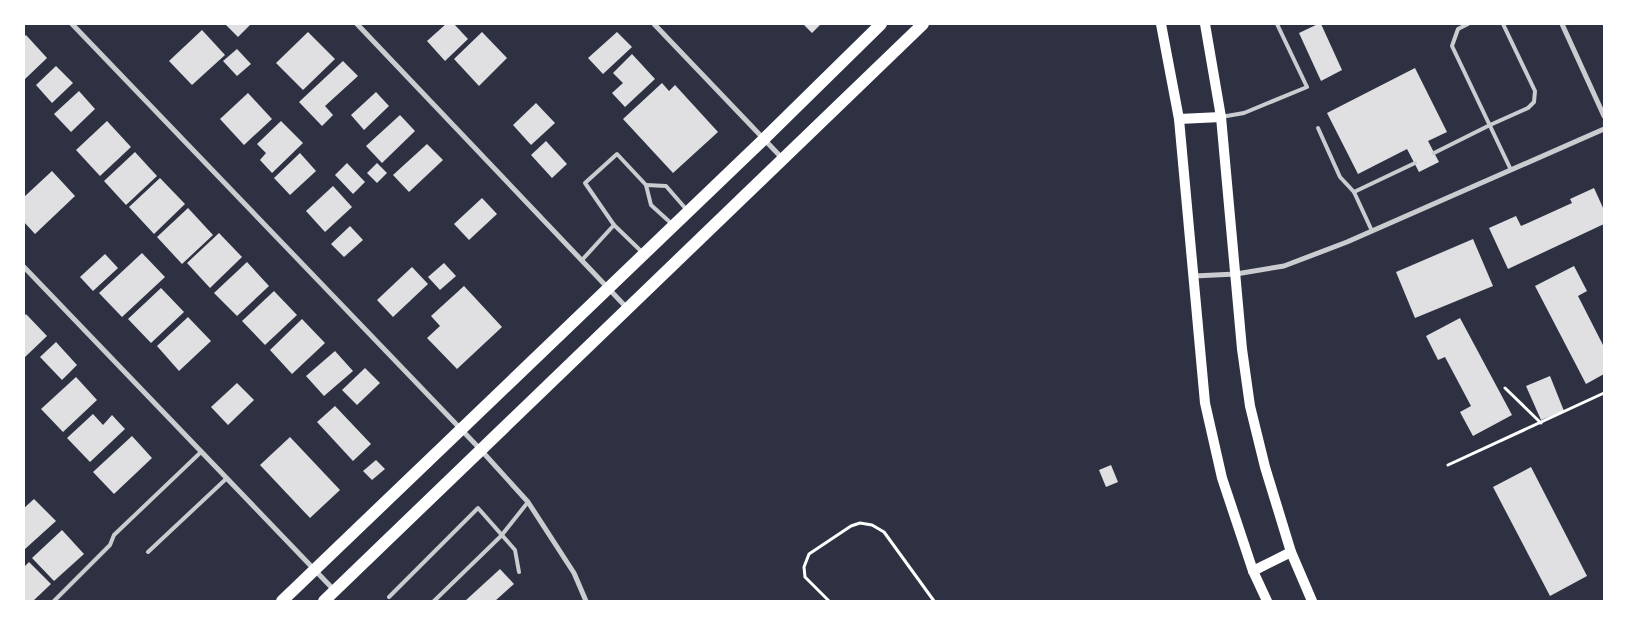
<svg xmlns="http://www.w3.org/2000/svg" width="1628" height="625" font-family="'Exo 2',sans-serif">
<rect width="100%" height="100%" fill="#2d3142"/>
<!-- building -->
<g fill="#e0e0e3">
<polygon points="225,24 251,24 238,37"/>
<polygon points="446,24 454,24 468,39 445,61 427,41"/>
<polygon points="803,24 821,24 812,33"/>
<polygon points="1318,24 1321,24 1342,70 1321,81 1299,33"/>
<polygon points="202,30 225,55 192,85 169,61"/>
<polygon points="308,32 335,59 303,90 276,63"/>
<polygon points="482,32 507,58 479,86 454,59"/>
<polygon points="617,32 632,47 603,74 588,58"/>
<polygon points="26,35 47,58 24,80 24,37"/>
<polygon points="237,49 251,64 237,76 223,61"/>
<polygon points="632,54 655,79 625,107 612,93 623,83 613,73"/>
<polygon points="343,61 358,76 325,106 333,115 322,126 299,102"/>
<polygon points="56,66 73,83 52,103 36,85"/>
<polygon points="1415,68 1447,132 1428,141 1439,162 1419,172 1407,149 1358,174 1327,113"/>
<polygon points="662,83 669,91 675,85 718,132 673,173 623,119"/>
<polygon points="79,91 95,109 71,132 54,114"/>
<polygon points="376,92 389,106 364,130 351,115"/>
<polygon points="248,93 272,119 244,145 220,119"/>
<polygon points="536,103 555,123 531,145 513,125"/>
<polygon points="400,115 415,131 382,163 366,146"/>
<polygon points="107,121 131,147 100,176 76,150"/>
<polygon points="281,121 303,143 272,173 260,160 266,153 257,144"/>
<polygon points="546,141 567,164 552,178 531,155"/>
<polygon points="427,144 443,160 409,192 393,175"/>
<polygon points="135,152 157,176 126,205 104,181"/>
<polygon points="300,153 316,171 290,195 274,178"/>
<polygon points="347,163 365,182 353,194 335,175"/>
<polygon points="377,163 387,173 377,183 367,173"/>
<polygon points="52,171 75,196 35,234 24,222 24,197"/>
<polygon points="160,178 185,204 154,234 129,207"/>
<polygon points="333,186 352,207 325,232 306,211"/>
<polygon points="1594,188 1604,210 1604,224 1508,269 1489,228 1516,216 1521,226 1572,203 1570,199"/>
<polygon points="482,198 497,214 469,240 454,224"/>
<polygon points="188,208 213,235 182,264 157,237"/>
<polygon points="350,226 363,240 344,257 331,244"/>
<polygon points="219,233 242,257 210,288 187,263"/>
<polygon points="1473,239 1493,286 1415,318 1396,272"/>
<polygon points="142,253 165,277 122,317 99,293"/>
<polygon points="105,254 118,268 93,291 80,277"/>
<polygon points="247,262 269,286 237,316 214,293"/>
<polygon points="444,263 456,276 440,290 428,277"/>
<polygon points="1574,266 1587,291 1578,296 1603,345 1604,344 1604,374 1586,384 1535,286"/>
<polygon points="412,267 428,284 393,317 377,300"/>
<polygon points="464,286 502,327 457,369 427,338 440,326 431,316"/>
<polygon points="161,288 184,312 151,343 128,319"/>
<polygon points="274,291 297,315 265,345 242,321"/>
<polygon points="26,314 47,336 24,358 24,317"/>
<polygon points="188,317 211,341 179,371 157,346"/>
<polygon points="1460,318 1512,415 1473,436 1460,412 1471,406 1445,357 1438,360 1426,336"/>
<polygon points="302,319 325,343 292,374 270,350"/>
<polygon points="56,342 77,365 62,380 40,357"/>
<polygon points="335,351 353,371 324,396 306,376"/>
<polygon points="365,368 380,383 357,405 342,390"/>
<polygon points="1550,376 1564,411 1541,420 1526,386"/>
<polygon points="76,377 97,400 63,432 41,409"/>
<polygon points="237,383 254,400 228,425 211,407"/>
<polygon points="335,406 371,444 353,461 317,422"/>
<polygon points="93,414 103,425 112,415 125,429 90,462 67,438"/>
<polygon points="132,436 152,458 114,494 93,472"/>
<polygon points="290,437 340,490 310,518 260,465"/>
<polygon points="376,460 385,469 372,480 363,471"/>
<polygon points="1111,465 1118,482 1106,487 1099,470"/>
<polygon points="1531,467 1587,576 1550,596 1493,487"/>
<polygon points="34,499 56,521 25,549 24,548 24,508"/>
<polygon points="62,530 84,554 54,581 32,558"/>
<polygon points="29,562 51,584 33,601 24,601 24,567"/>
<polygon points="500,569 514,584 495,601 465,601"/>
</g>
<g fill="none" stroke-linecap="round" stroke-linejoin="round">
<!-- path -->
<g stroke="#fff" stroke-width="3">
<polyline points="1505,388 1541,423"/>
<polyline points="1448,465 1604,393"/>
<polyline points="829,601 805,577 804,567 809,554 851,526 860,523 872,525 884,532 934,601"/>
</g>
<!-- service -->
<g stroke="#caccd0" stroke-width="4">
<polyline points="1468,24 1458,29 1452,46 1511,170"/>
<polyline points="1221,117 1244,113 1307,87 1277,24"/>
<polyline points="1318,128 1340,177 1354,192 1372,231"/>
<polyline points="1434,153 1490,125 1528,108 1534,102 1535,91 1503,24"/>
<polyline points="646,185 666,186 686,209"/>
<polyline points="1354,192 1415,163"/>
<polyline points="614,225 585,183 617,154 646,185 651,205 672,224"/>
<polyline points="582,260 614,225 642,252"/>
<polyline points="148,552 227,478"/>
<polyline points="389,597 478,508 515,550 519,572"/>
<polyline points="54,601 110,545 114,535 201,452"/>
<polyline points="434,601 501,536 528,502"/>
</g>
<!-- minor -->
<g stroke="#caccd0" stroke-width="5">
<polyline points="72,24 480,449 528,502 574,573 586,601"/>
<polyline points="357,24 627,308"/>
<polyline points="654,24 783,159"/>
<polyline points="1562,24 1604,116"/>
<polyline points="24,267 334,590"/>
<polyline points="1194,276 1236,274 1284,266 1347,242 1604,129"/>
</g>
<!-- secondary -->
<g stroke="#fff" stroke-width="10">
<polyline points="1161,24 1179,119 1205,403 1222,478 1253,571 1267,601"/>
<polyline points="1205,24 1221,117 1242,349 1250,406 1265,467 1291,552 1312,601"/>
<polyline points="1179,119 1221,117"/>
<polyline points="1253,571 1291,552"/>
</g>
<!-- primary -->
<g stroke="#fff" stroke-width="12">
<polyline points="282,601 764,139 881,24"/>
<polyline points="324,601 923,24"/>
</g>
</g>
<!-- border -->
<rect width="1628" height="625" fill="none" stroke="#ffffff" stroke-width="50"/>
</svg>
